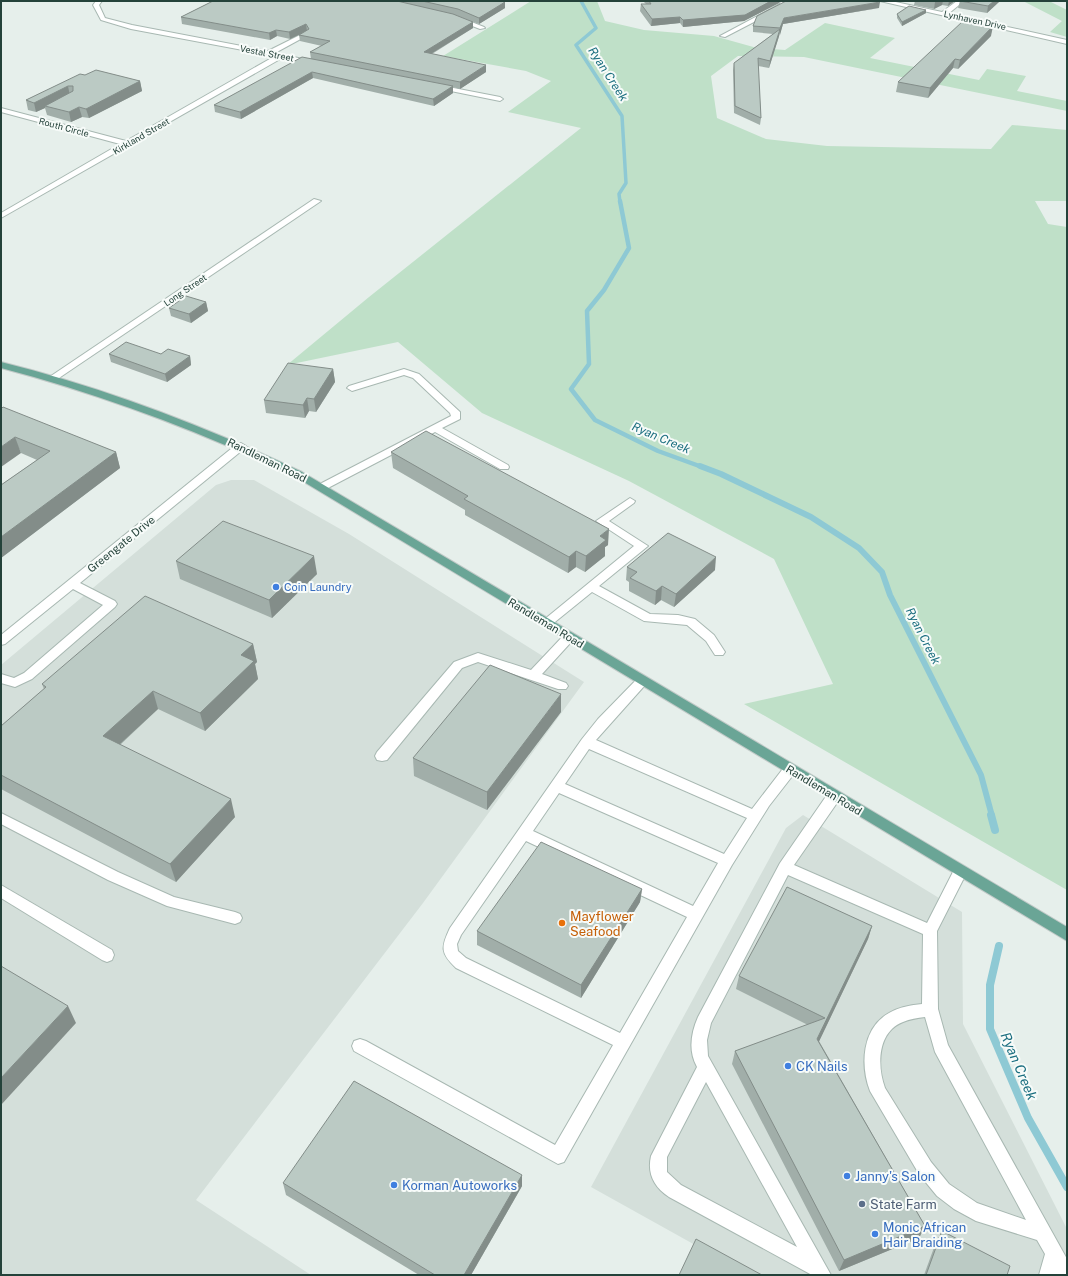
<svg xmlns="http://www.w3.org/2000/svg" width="1068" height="1276" font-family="'Public Sans',sans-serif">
<rect width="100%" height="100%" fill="#e6efeb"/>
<!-- built -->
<g fill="#d4dfda">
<polygon points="231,480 254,480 349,534 584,682 423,903 196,1200 311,1275 1,1275 1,665 216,485"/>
<polygon points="803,815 962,912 963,1024 1067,1229 1067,1275 749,1275 591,1187 786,828"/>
</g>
<!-- green -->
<g fill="#bfe0c8">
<polygon points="531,1 597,1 605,21 644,30 714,36 757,48 785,50 825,23 895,38 870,58 979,80 987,69 1026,76 1017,91 1067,101 1067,111 804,57 738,56 711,76 717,118 766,139 827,146 991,149 1012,125 1067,130 1067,201 1035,201 1048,224 1067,227 1067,890 744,704 833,684 774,559 629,481 482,413 398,342 287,365 369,297 581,128 508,112 551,81 526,71 443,56"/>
<polygon points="1023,1 1049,1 1067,10 1067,37 1050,32 1062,21"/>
</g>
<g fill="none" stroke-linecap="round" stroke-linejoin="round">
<!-- stream-far3 -->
<polyline stroke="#8ec9d4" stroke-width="3.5" points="581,1 596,28 576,45 622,116 626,183 619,194 620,202"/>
<!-- stream-far2 -->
<polyline stroke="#8ec9d4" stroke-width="4.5" points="620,201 629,248 604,290 587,311 589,364 571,389 595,420 658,451 702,467"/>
<!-- stream-far1 -->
<polyline stroke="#8ec9d4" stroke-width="6" points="700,466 721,474 811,517 859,548 882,572 890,595 981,775 992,816"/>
<!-- stream -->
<g stroke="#8ec9d4" stroke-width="8">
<polyline points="991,815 995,830"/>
<polyline points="999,946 990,985 990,1029 1028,1118 1067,1187"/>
</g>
<defs>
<g id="minor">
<polygon points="96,1 102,1 99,5 105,18 132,25 268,51 304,33 308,33 308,35 275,53 317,62 314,64 282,58 1,218 1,213 120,144 1,112 1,108 126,141 275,56 131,29 101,20 93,5"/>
<polygon points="781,1 787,1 785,6 725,37 720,36 780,4"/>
<polygon points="880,1 891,1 942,12 957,1 964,1 948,14 1067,40 1067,44"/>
<polygon points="459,17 484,27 485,28 480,29 457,20 456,19"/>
<polygon points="438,85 500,97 503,99 500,101 436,88 436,86"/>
<polygon points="314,199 321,201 56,380 50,380 48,378"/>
<polygon points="404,369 419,374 460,412 460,419 442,428 508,465 509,467 508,469 500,469 435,432 326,489 318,489 317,487 318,485 451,416 450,413 413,378 404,375 352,391 347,388 349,386"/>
<polygon points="241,443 246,446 245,448 80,583 115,601 117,604 115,607 32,679 15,687 1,683 1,674 14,678 24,673 103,605 73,589 5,644 1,645 1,635 237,444"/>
<polygon points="630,498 635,501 634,503 609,521 648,546 599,586 650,614 678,615 695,619 714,635 725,652 723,655 715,655 706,641 687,625 644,621 592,592 550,626 542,626 540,623 634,546 596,521"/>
<polygon points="569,633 573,634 575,637 573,640 542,674 566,683 568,686 566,689 558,689 478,662 462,668 387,760 382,761 377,760 375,756 377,752 454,662 478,653 531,670 565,634"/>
<path d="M642 677 646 678 648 681 646 684 596 740 752 809 785 766 790 765 795 766 797 770 769 806 732 865 564 1162 558 1164 354 1051 352 1046 354 1041 360 1039 366 1041 555 1145 613 1045 456 968C440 953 441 947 450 928L582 739 598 719 638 678ZM589 749 747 818 724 854 565 784ZM559 793 718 863 693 906 533 831ZM526 841 687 917 620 1033 466 958 458 951 457 944 461 935Z"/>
<path d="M834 791 839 792 841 796 839 800 794 865 927 923 955 868 960 866 965 868 967 872 937 931 938 1009 948 1045 1067 1259V1275H1039L1045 1254 1037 1240 976 1221 954 1209 937 1196 919 1174 870 1091C860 1065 862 1028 889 1013 899 1007 911 1005 922 1004L923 934 788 875 711 1023 707 1040 708 1056 831 1275H812L669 1197C654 1187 647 1174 651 1156L697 1067C688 1051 691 1033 698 1017L780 863 829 792ZM925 1017 935 1052 1026 1220 977 1203 949 1184 931 1162 885 1088C877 1066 877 1032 903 1022 910 1019 917 1018 925 1017ZM706 1082 797 1247 681 1185 667 1172V1157Z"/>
<polygon points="1,813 118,872 174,897 235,912 240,914 242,918 240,922 235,924 167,906 108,880 1,824"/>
<polygon points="1,885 112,950 114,955 112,960 107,962 102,960 1,898"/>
</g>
<path id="major" d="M1 362C105 388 205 426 302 472L1067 927V941L294 476C199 431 103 395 1 368Z"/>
</defs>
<!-- minor casing -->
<use href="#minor" stroke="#a8b8b2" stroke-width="2"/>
<!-- major casing -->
<use href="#major" stroke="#c2cac8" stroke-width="2"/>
<!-- minor -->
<use href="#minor" fill="#fff" fill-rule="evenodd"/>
<!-- major -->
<use href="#major" fill="#6aa596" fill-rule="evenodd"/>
</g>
<!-- wall -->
<g fill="#a1aea9">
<polygon points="213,1 500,1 505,8 479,24 458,16 455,15 473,22 473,28 432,54 486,72 460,89 453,87 453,93 434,106 313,78 241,119 215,112 214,105 311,59 310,52 322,46 300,41 299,35 302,33 290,39 277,36 270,40 182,24 181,17"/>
<polygon points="643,1 780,1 779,3 744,21 683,27 680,23 651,26 640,11 641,4 646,4"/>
<polygon points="915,1 955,1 948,6 942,5 934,9 914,5"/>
<polygon points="960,1 1000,1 987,13 958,8"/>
<polygon points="879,8 783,24 769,68 758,66 761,118 760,125 734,113 733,70 734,63 773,34 753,32 753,26"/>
<polygon points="926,10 926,13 902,26 897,18 897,14"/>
<polygon points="991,36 958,69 953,68 928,98 896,92 898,82"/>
<polygon points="85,75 140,81 142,91 89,118 82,117 71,122 47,115 45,108 36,112 28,110 26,100"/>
<polygon points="206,302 208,311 191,323 171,316 169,308"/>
<polygon points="109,354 161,354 190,356 191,365 167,382 111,362"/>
<polygon points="333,369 335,382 316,412 309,411 305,418 266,413 264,400"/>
<polygon points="1,409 116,452 120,468 1,558 1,485 37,460 21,453"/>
<polygon points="391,452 608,545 605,547 605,556 585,572 576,567 568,573 465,515 465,510 393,468"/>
<polygon points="176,561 317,574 272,618 180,579"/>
<polygon points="627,567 715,570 674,607 661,600 655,605 629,591 629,582 626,580"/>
<polygon points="253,644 257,662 255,664 258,679 205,731 158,709 120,745 235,817 176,882 1,789 1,726 44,689 42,684"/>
<polygon points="561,712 487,810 414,776 413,758"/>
<polygon points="642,889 640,902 581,998 477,945 477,931"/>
<polygon points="872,926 868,939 819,1041 925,1226 919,1238 839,1271 732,1064 735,1051 808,1025 736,989 739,976"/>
<polygon points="522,1175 522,1186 471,1275 419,1275 286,1195 283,1183"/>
<polygon points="942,1231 1007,1275 924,1275 936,1242"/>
</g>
<!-- shaded-wall -->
<g fill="#838d89">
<polygon points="771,1 780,1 779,3 744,21 683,27 683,20"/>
<polygon points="937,1 943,1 942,5 934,9 935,2"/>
<polygon points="949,1 955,1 948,6"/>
<polygon points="994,1 1000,1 987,13 988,6"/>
<polygon points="505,2 505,8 479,24 479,18"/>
<polygon points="880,2 879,8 783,24 780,35 780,28 784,18"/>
<polygon points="926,10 926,13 902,26 902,22"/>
<polygon points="680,17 680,23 651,26 652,19"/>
<polygon points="473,22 473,28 424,58 424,52"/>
<polygon points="306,24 307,31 290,39 289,32"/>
<polygon points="993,26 991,36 958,69 960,60"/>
<polygon points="780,29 779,36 769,68 770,61"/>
<polygon points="276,30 277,36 270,40 269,33"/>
<polygon points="955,59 953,68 928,98 930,88"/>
<polygon points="486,65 486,72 460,89 460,82"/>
<polygon points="312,72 313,78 241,119 240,112"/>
<polygon points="140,81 142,91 89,118 86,109"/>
<polygon points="68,86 70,96 45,106 45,108 36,112 34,103"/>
<polygon points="453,86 453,93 434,106 433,99"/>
<polygon points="79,107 82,117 71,122 69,112"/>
<polygon points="206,302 208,311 191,323 189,314"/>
<polygon points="190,356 191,365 167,382 165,374"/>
<polygon points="333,369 335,382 316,412 314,399"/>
<polygon points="307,398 309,411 305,418 303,405"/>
<polygon points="15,437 21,453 1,467 1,447"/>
<polygon points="116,452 120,468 1,558 1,537"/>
<polygon points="609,529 608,545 605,547 605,556 585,572 586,556 600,536"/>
<polygon points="576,551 576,567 568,573 569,557"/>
<polygon points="314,556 317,574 272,618 269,600"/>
<polygon points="716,557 715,570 674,607 676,594"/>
<polygon points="662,586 661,600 655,605 656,591"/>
<polygon points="253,644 257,662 255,664 258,679 205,731 200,713 241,655"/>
<polygon points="153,691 158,709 109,754 103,736"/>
<polygon points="561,694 561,712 487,810 487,792"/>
<polygon points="231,799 235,817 176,882 170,864"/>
<polygon points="642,889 640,902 581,998 581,985"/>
<polygon points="872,926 868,939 814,1052 817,1039"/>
<polygon points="68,1006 76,1023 1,1105 1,1078"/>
<polygon points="522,1175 522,1186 471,1275 464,1275"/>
<polygon points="925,1226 919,1238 839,1271 844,1260"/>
</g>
<!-- building -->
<g fill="#bbcac4" stroke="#838d89">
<polygon points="213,1 397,1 453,14 473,22 424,52 486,65 460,82 310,52 330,41 299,35 309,29 306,24 289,32 276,30 269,33 181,17"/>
<polygon points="422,1 500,1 505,2 479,18 458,9"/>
<polygon points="649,1 771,1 745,15 683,20 680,17 652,19 641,4 651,4"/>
<polygon points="786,1 877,1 880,2 784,18 780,28 753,26 757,16"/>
<polygon points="960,1 994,1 988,6"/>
<polygon points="909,6 926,10 902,22 897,14"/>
<polygon points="963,21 993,26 960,60 955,59 930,88 898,82"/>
<polygon points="780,29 770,61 758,58 761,118 735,106 734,63"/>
<polygon points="302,57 453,86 433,99 312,72 240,112 214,105"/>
<polygon points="96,70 140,81 86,109 79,107 69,112 45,106 73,91 73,86 68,86 34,103 26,100 80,74 85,75"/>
<polygon points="186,296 206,302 189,314 169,308"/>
<polygon points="126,342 161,354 168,349 190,356 165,374 109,354"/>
<polygon points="288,363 333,369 314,399 307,398 303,405 264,400"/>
<polygon points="3,407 116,452 1,537 1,485 50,451 15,437 1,447 1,409"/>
<polygon points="426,431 609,529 600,536 606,540 586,556 576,551 569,557 464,499 468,496 391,452"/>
<polygon points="223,521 314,556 269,600 176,561"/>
<polygon points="668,533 716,557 676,594 662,586 656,591 630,578 637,572 627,567"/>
<polygon points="145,596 253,644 241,655 254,661 200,713 153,691 103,736 231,799 170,864 1,775 1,726 46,687 42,684"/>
<polygon points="490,665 561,694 487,792 413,758"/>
<polygon points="541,842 642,889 581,985 477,931"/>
<polygon points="787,887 872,926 817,1039 925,1226 844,1260 735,1051 825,1018 739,976"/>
<polygon points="1,966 68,1006 1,1078"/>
<polygon points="354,1081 522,1175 464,1275 435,1275 283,1183"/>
<polygon points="942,1231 1010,1266 1007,1275 926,1275"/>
<polygon points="696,1239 762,1275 679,1275"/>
</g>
<!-- markers -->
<g fill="#3f7fe0" stroke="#f7fbf9" stroke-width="1.5">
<circle cx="276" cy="587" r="4"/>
<circle cx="788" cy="1066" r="4"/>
<circle cx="847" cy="1176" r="4"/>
<circle cx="394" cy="1185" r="4"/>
<circle cx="875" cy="1234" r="4"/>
</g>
<circle fill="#e8710a" stroke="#f7fbf9" stroke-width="1.5" cx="562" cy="923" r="4"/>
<circle fill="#5c6f8a" stroke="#f7fbf9" stroke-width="1.5" cx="862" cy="1204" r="4"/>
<g text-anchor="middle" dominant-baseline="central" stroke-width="4" stroke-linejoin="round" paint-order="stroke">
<!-- far-street labels -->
<g font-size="9" fill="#24423a" stroke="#f7fbf9">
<text transform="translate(975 20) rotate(12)">Lynhaven Drive</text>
<text transform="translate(267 53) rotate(11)">Vestal Street</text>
<text transform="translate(64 127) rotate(15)">Routh Circle</text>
<text transform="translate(141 136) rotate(-30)">Kirkland Street</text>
<text transform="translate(185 290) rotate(-34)">Long Street</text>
</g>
<!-- street labels -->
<g font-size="11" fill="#24423a" stroke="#f7fbf9">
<text transform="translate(267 460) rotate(26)">Randleman Road</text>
<text transform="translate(121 544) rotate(-39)">Greengate Drive</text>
<text transform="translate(546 623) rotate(31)">Randleman Road</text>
<text transform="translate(824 790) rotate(31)">Randleman Road</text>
</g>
<!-- shop labels -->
<g font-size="11" fill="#366cbe" stroke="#f7fbf9" text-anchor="start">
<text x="284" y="587">Coin Laundry</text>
</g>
<!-- water labels -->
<g font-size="12" font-style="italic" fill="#1c6f80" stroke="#f7fbf9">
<text transform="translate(608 74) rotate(57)">Ryan Creek</text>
<text transform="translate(661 438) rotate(23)">Ryan Creek</text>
<text transform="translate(923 636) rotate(63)">Ryan Creek</text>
</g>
<!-- near-food labels -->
<g font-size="13" fill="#c56008" stroke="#f7fbf9" text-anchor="start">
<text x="570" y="916">Mayflower<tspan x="570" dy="15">Seafood</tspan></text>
</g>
<!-- near-shop labels -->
<g font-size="13" fill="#366cbe" stroke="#f7fbf9" text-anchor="start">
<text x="796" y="1066">CK Nails</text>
<text x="855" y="1176">Janny's Salon</text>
<text x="402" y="1185">Korman Autoworks</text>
<text x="883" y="1227">Monic African<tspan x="883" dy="15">Hair Braiding</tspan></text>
</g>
<!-- near-service labels -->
<g font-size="13" fill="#4e5e75" stroke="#f7fbf9" text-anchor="start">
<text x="870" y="1204">State Farm</text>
</g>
<!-- near-water labels -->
<g font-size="14" font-style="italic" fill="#1c6f80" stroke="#f7fbf9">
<text transform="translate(1019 1066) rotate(67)">Ryan Creek</text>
</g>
</g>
<!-- border -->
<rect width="1068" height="1276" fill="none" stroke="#24423a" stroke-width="4"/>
</svg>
